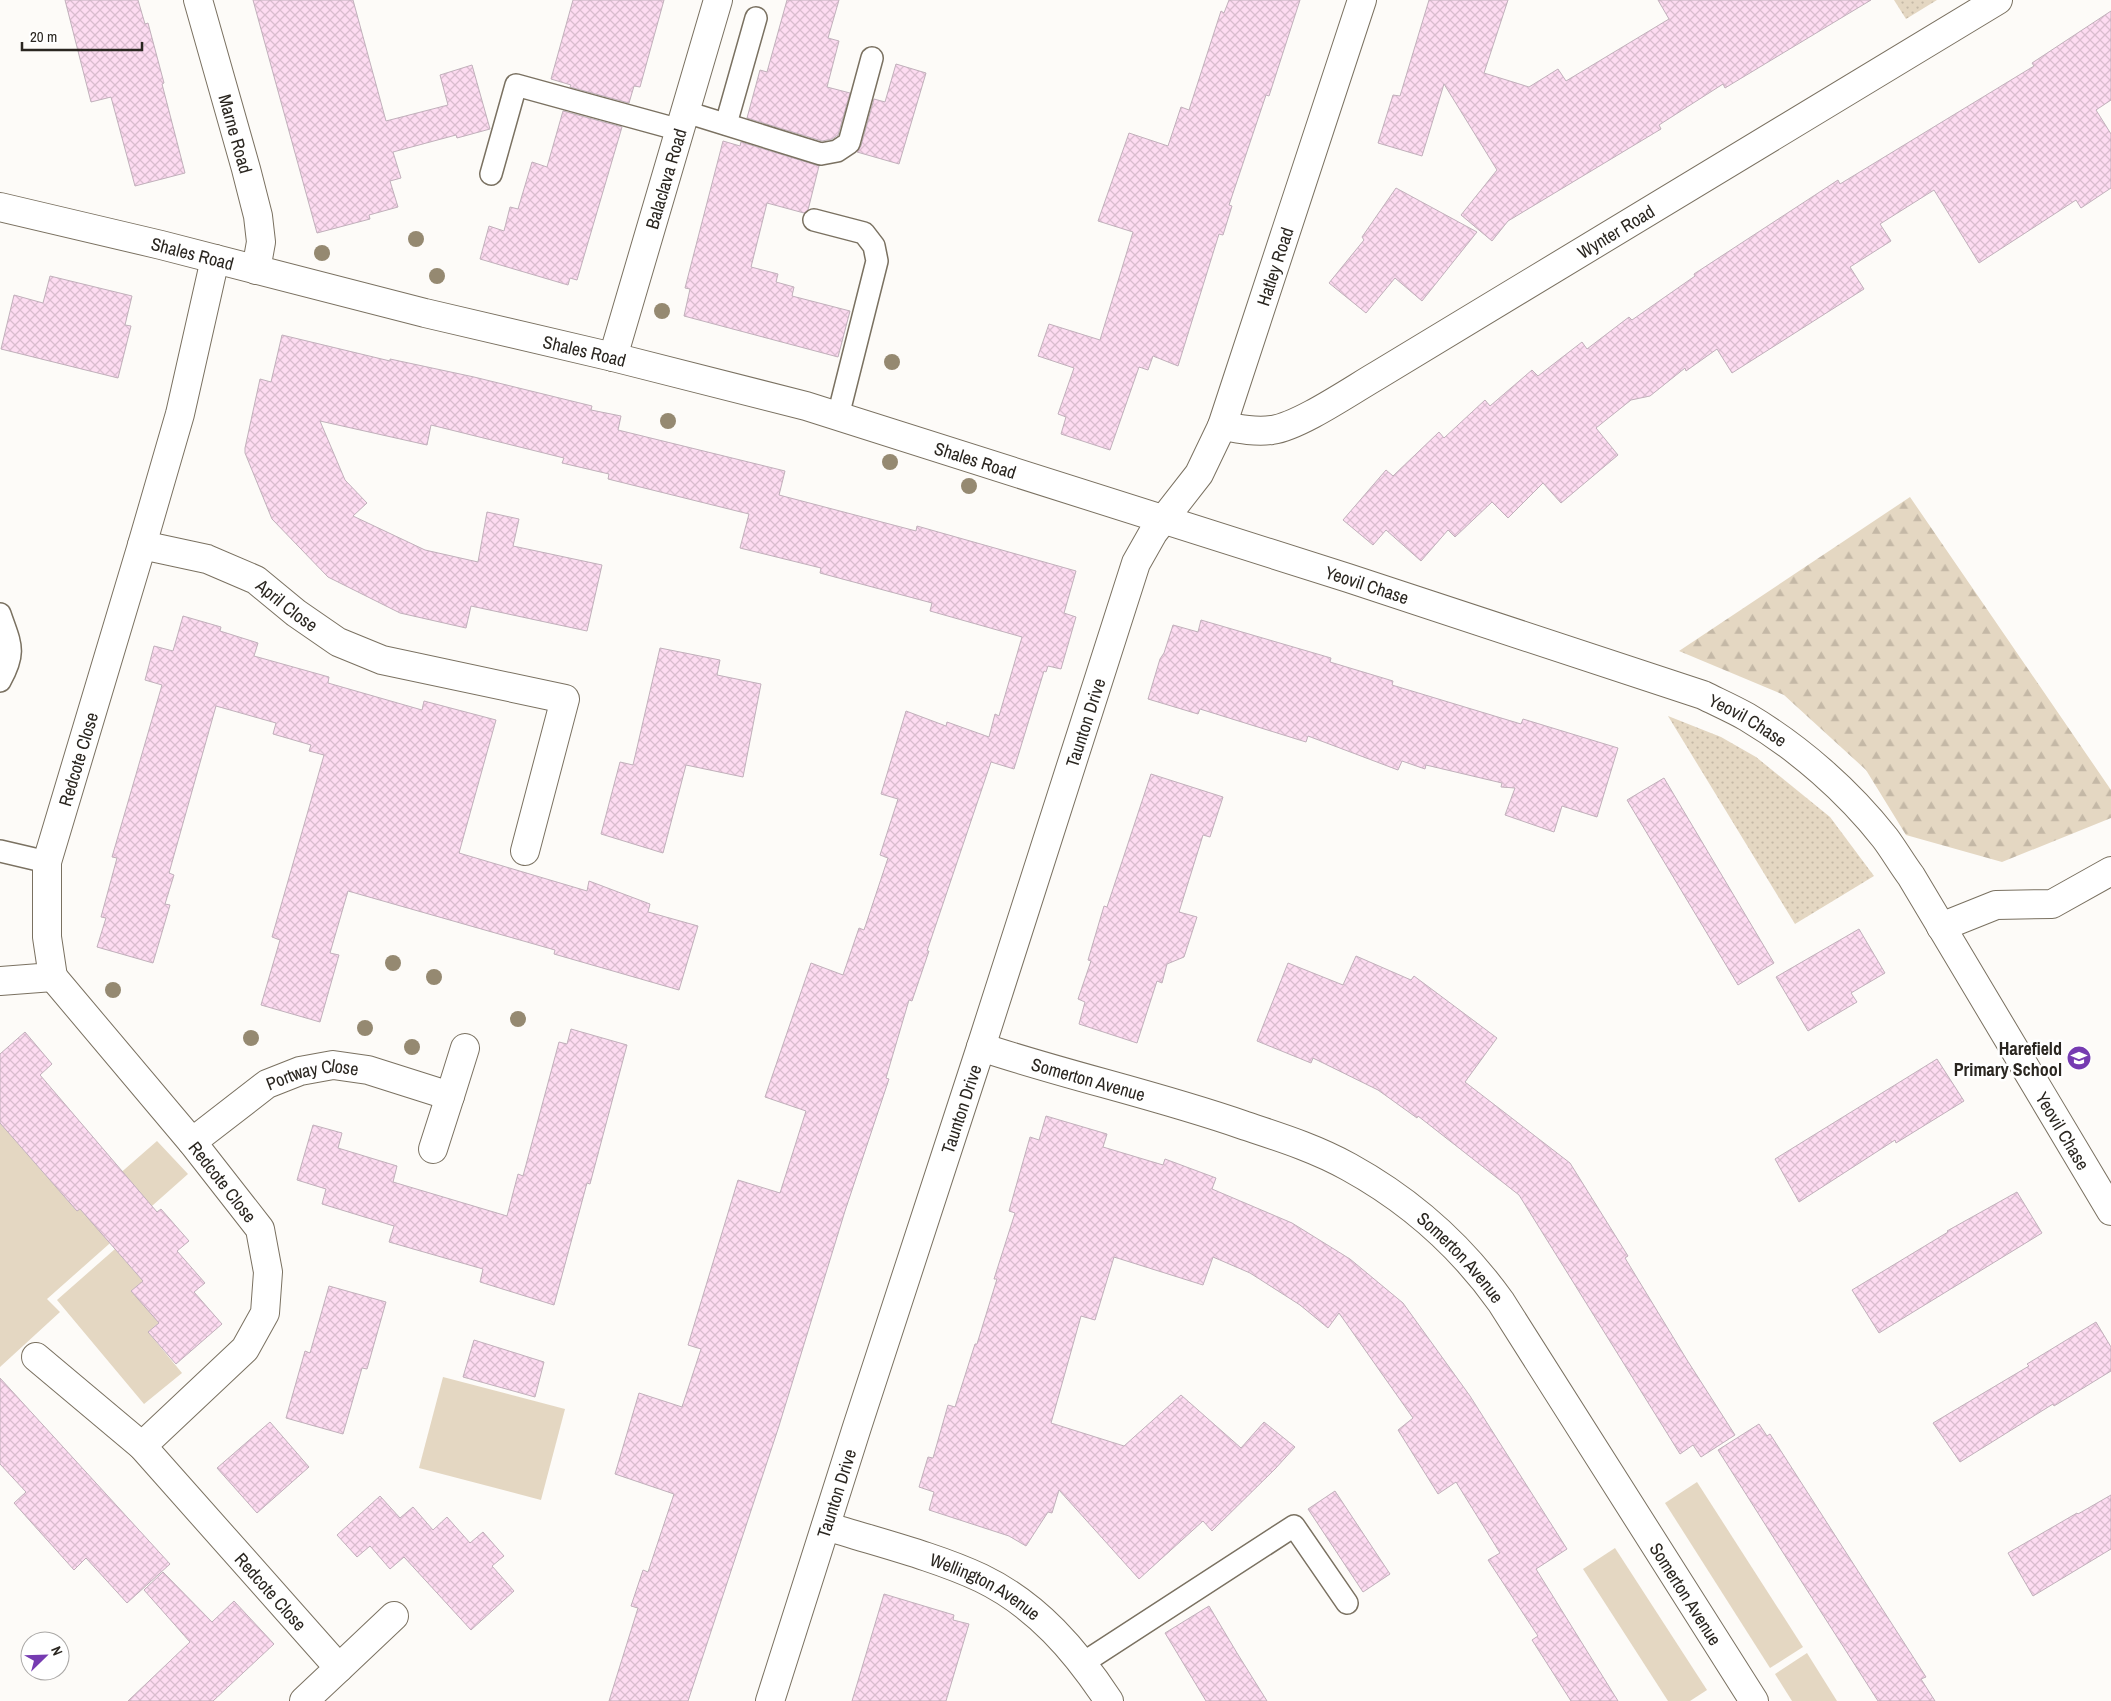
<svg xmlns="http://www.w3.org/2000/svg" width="2111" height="1701" font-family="'Archivo Narrow',sans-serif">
<defs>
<pattern id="forest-firs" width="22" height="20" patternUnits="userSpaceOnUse" patternTransform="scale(1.25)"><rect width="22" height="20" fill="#e4d7c2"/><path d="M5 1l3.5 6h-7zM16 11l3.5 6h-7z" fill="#c4b8a6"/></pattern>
<pattern id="park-dots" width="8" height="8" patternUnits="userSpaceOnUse" patternTransform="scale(1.25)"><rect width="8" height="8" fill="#e4d7c2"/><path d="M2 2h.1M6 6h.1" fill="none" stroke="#c4b8a6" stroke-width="1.8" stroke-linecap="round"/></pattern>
<pattern id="building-cross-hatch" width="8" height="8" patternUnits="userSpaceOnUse" patternTransform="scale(1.25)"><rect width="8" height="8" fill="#fddbf1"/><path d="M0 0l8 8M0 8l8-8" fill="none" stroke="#d9bcce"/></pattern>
</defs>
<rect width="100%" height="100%" fill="#fdfbf8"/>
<!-- green -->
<g fill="#e4d7c2">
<polygon points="0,1123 77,1211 157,1141 188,1174 47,1299 60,1312 0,1367"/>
<polygon points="115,1249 143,1281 159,1323 148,1332 182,1373 144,1404 57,1300"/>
<polygon points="443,1377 565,1409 541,1500 419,1468"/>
<polygon points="1697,1482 1803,1647 1770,1668 1665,1503"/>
<polygon points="1615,1548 1707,1690 1690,1701 1668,1701 1583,1569"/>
<polygon points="1807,1653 1837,1701 1792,1701 1775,1674"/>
</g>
<!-- forest -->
<polygon fill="url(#forest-firs)" points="1910,497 2111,790 2111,818 2002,862 1906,835 1866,770 1784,695 1679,651"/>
<!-- park -->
<g fill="url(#park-dots)">
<polygon points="1894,0 1937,0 1906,19"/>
<polygon points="1668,716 1721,737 1756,757 1830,817 1874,876 1795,924"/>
</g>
<!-- building -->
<g fill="url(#building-cross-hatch)" stroke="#c1b0bb">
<polygon points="65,0 138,0 145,24 148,23 164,83 162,84 185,173 135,186 111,97 91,102"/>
<polygon points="253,0 353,0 386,121 448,105 440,75 472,65 490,129 457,138 456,135 393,152 401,178 390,181 398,207 369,215 370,219 317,233"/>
<polygon points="573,0 664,0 640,87 634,86 629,103 570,87 571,85 551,79"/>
<polygon points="787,0 839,0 828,38 839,41 827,87 850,93 838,135 832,139 822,141 747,118 760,70 767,72"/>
<polygon points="1229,0 1300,0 1269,96 1266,95 1229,205 1232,206 1223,235 1219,234 1178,366 1153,356 1148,370 1139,367 1110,450 1061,434 1066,417 1058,414 1074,368 1038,356 1049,324 1100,340 1133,232 1098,221 1129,133 1168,146 1181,107 1189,110 1221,11 1224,13"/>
<polygon points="1429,0 1508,0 1484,73 1529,87 1558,69 1566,81 1669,19 1658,0 1871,0 1725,88 1723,84 1659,125 1661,129 1508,221 1492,241 1461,215 1497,170 1444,84 1422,156 1378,143 1393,95 1400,96"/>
<polygon points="2111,11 2111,100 2096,110 2111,134 2111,188 2081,208 2076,200 1979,263 1934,190 1880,224 1891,241 1850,267 1864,289 1732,373 1717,349 1686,371 1685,368 1650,396 1631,400 1596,428 1618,455 1561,503 1543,483 1508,518 1492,502 1455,537 1448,530 1421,561 1386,530 1373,545 1343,520 1386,470 1393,476 1439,432 1444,438 1485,400 1490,406 1532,370 1538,376 1582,342 1587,349 1629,317 1632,320 1695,276 1694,274 1812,197 1838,180 1840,184 2034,66 2032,63"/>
<polygon points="896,64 926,73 899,164 857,152 861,146 874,99 885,102"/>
<polygon points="563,111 622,127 577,280 570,278 568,285 480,259 489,226 504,231 510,207 518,209 532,162 547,167"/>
<polygon points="723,141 740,146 741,142 819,166 808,210 804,213 767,203 751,267 778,274 776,282 794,287 792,296 850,311 838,357 684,316 690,289 685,288"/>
<polygon points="1396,188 1477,232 1422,301 1395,278 1366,313 1329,283 1364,240 1362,237"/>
<polygon points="50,276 132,296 125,325 131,326 118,378 1,349 14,295 43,303"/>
<polygon points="282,335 390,361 390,359 474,377 592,406 591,410 621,416 618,430 785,471 779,495 916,531 917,526 1076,571 1064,613 1076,617 1061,669 1048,666 1046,672 1044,671 1014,769 991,762 927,951 929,951 912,1001 909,1000 886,1078 889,1079 845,1211 778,1429 688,1701 609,1701 638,1608 631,1606 643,1570 648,1572 674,1494 615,1474 639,1393 682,1407 701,1349 688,1345 738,1180 780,1193 806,1111 765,1097 811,963 843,975 859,928 864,930 888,858 880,855 898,799 881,794 906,711 946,726 947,722 989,737 995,714 999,716 1022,637 930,611 932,603 820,573 821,568 740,548 749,514 608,479 609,474 562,463 564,458 431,425 427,445 320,421 345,480 367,503 353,516 425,550 478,562 487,512 519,519 513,546 602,565 587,631 471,606 466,628 400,613 328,577 272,519 245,453 245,448 260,379 271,382"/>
<polygon points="183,616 221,627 220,631 258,643 254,656 329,677 328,683 422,710 424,701 496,720 459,853 587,891 589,881 650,904 648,912 698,926 679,990 554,954 555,950 348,891 330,953 339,955 320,1022 261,1005 280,940 272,937 324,755 309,751 311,745 273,734 276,723 216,706 169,873 174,875 165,904 170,905 153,963 97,947 106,918 101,917 117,858 112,857 162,685 145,680 154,646 173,651"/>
<polygon points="1201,620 1331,658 1330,662 1393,681 1392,685 1521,724 1523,719 1618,748 1597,817 1562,806 1554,832 1505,815 1515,788 1501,787 1502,783 1426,765 1425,769 1402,761 1398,770 1308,736 1306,742 1200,709 1198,714 1148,699 1160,659 1164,653 1173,625 1198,632"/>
<polygon points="660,648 720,660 717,675 761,684 743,777 686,765 663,853 601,834 620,762 633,765"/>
<polygon points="1151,774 1223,797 1210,837 1203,835 1179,912 1197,917 1184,957 1167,964 1162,983 1157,981 1137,1043 1079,1024 1085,1002 1078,999 1091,961 1088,960 1104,906 1107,907"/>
<polygon points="1664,778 1774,963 1738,985 1627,800"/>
<polygon points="1859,929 1885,973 1851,993 1857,1002 1808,1031 1776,977"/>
<polygon points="1356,956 1411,980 1414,976 1497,1038 1465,1082 1570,1163 1628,1256 1625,1258 1687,1360 1735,1435 1701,1457 1693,1445 1680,1454 1519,1195 1418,1116 1417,1118 1378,1090 1313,1058 1311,1063 1257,1041 1288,963 1343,985"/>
<polygon points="571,1029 627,1045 590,1184 587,1183 554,1305 480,1282 483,1269 389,1242 394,1226 322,1204 326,1189 297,1180 313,1125 342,1133 338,1148 397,1166 393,1182 507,1216 518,1174 523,1176 559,1042 567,1044"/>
<polygon points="25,1032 52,1064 40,1075 157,1212 161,1209 189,1241 177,1251 205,1283 194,1292 222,1324 176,1364 148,1332 159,1323 131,1291 143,1281 80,1209 77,1211 0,1123 0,1054"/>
<polygon points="1937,1059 1964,1101 1896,1143 1895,1140 1799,1202 1775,1159"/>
<polygon points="1046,1116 1107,1134 1103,1147 1163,1165 1165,1159 1216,1178 1212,1189 1292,1223 1350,1259 1403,1303 1470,1396 1567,1549 1536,1569 1618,1701 1571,1701 1532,1640 1538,1636 1488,1560 1500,1553 1456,1482 1438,1494 1398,1430 1413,1418 1339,1313 1328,1328 1300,1305 1250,1273 1213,1257 1203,1285 1114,1257 1095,1320 1081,1316 1051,1423 1124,1446 1181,1395 1241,1448 1264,1422 1295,1447 1275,1469 1212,1531 1203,1521 1139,1579 1059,1490 1052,1513 1048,1512 1026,1546 1009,1536 929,1510 934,1492 919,1487 928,1457 933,1458 948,1405 955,1407 975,1344 977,1344 997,1279 994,1279 1015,1213 1009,1211 1030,1137 1039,1140"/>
<polygon points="2017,1192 2042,1233 1879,1333 1852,1290 1948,1232 1947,1231"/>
<polygon points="329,1286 386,1302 367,1369 362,1368 343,1434 286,1418 305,1351 310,1353"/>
<polygon points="2096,1322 2111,1347 2111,1371 2054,1406 2053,1404 1960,1462 1933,1423 2029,1366 2027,1364"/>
<polygon points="474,1340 544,1362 535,1397 463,1377"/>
<polygon points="0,1378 170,1564 127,1603 86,1558 74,1570 14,1503 26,1492 0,1464"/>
<polygon points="270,1422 309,1467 257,1513 217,1468"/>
<polygon points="1759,1424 1767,1436 1770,1434 1926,1677 1921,1679 1935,1701 1878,1701 1782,1551 1718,1450"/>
<polygon points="1335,1491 1390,1574 1363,1592 1308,1509"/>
<polygon points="2111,1495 2111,1549 2033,1596 2008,1553 2077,1513 2078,1514"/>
<polygon points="380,1496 400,1518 413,1507 433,1530 447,1517 470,1543 483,1532 504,1556 492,1566 514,1591 471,1630 404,1557 390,1569 370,1546 357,1557 337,1535"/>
<polygon points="163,1572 212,1622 234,1601 274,1644 213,1701 128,1701 190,1642 144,1590"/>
<polygon points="884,1594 954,1615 953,1620 969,1624 946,1701 852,1701"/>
<polygon points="1209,1606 1237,1653 1267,1701 1206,1701 1165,1633"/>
</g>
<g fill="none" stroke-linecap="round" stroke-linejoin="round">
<defs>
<g id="service">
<polyline points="686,112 821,154 837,151 849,143 872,58"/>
<polyline points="726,124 756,18"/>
<polyline points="491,174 516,85 680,130"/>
<polyline points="814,220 864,233 874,246 877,261 838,416"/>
<path d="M0 614C10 644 17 651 0 681"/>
<polyline points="0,851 47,862"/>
<polyline points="1083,1663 1294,1526 1347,1603"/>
</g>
<g id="minor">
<path id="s1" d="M198 0 246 169 258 216 261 242 256 270"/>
<path id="s2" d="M0 207 161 245 425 313 613 357 806 406 1348 578 1703 695C1717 702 1733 709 1747 717 1799 748 1848 791 1885 838 1894 850 1902 864 1911 876L2111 1211"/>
<path id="s3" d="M215 259 180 414 142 545 207 559 256 580 296 613 338 642 382 660 565 699 525 851"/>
<path id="s4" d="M613 357 718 0"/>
<path id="s5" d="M1222 426C1239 429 1255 432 1272 430 1300 426 1352 390 1378 375L1998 0"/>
<polyline points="1941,927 1996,905 2052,904 2111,871"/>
<path id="s6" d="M53 977 192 1142 260 1229 268 1272 265 1313 245 1349 142 1446 339 1668 304 1701"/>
<path id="s7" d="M0 981 53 977 47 937V862L142 545"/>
<path id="s8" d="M981 1047C1068 1076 1157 1095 1243 1125 1279 1137 1315 1148 1349 1167 1409 1200 1461 1246 1501 1302L1754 1701"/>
<path id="s9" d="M192 1142 267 1084 300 1071 333 1065 368 1070 450 1096 465 1048"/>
<polyline points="433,1149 450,1096"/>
<polyline points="36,1357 142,1446"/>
<path id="s10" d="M826 1526C876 1542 934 1556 981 1578 1037 1605 1076 1651 1109 1701"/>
<polyline points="339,1668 394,1616"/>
<path id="s11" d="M770 1701 857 1427 981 1047 1136 563 1153 533 1199 474 1222 426 1362 0"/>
</g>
</defs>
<!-- service casing -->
<use href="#service" stroke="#7a7161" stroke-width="24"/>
<!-- minor casing -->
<use href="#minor" stroke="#7a7161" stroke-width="30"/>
<!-- service -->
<use href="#service" stroke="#fff" stroke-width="21"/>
<!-- minor -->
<use href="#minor" stroke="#fff" stroke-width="28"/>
</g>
<!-- trees -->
<g fill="#958971">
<circle cx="416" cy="239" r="8"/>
<circle cx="322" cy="253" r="8"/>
<circle cx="437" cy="276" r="8"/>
<circle cx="662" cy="311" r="8"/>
<circle cx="892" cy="362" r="8"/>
<circle cx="668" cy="421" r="8"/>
<circle cx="890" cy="462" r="8"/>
<circle cx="969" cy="486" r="8"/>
<circle cx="393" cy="963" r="8"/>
<circle cx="434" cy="977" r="8"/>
<circle cx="113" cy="990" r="8"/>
<circle cx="518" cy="1019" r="8"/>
<circle cx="365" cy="1028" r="8"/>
<circle cx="251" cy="1038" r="8"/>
<circle cx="412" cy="1047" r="8"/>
</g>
<!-- icons -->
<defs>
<symbol id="school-disc" viewBox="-11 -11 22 22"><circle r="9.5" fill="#763bb1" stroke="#fff"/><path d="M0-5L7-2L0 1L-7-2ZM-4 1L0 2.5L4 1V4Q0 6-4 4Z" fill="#fff"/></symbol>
</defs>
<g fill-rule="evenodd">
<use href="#school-disc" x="2065" y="1044" width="28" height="28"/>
</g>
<g text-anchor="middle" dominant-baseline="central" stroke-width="5" stroke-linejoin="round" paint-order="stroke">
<!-- street labels -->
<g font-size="18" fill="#2a2620" stroke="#fff">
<text stroke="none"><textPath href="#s1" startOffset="139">Marne Road</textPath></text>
<text stroke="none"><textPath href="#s4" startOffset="186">Balaclava Road</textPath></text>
<text stroke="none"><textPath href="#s5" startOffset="448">Wynter Road</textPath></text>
<text stroke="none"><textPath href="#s2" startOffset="198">Shales Road</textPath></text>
<text stroke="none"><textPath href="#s11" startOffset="1526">Hatley Road</textPath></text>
<text stroke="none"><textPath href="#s2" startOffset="602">Shales Road</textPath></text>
<text stroke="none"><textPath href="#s2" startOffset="1008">Shales Road</textPath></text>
<text stroke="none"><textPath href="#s2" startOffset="1419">Yeovil Chase</textPath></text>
<text stroke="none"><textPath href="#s3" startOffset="455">April Close</textPath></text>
<text stroke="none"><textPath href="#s2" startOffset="1824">Yeovil Chase</textPath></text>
<text stroke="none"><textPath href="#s11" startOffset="1028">Taunton Drive</textPath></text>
<text stroke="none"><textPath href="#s7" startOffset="276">Redcote Close</textPath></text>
<text stroke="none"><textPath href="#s8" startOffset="112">Somerton Avenue</textPath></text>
<text stroke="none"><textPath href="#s9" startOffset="142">Portway Close</textPath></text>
<text stroke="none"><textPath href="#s11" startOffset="622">Taunton Drive</textPath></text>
<text stroke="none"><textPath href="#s2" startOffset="2349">Yeovil Chase</textPath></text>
<text stroke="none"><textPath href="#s6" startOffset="266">Redcote Close</textPath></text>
<text stroke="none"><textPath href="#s8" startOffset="532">Somerton Avenue</textPath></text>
<text stroke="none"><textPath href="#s11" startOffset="218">Taunton Drive</textPath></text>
<text stroke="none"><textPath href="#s10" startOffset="171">Wellington Avenue</textPath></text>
<text stroke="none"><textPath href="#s6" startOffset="788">Redcote Close</textPath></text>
<text stroke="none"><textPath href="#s8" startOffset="938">Somerton Avenue</textPath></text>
</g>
<!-- poi labels -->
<g font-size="18" font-weight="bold" fill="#2a2620" stroke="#fff" text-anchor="end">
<text x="2062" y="1048">Harefield<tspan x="2062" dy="21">Primary School</tspan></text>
</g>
</g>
<!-- north arrow -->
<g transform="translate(45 1656) rotate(67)"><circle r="24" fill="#ffffff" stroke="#aaa8a6"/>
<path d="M0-4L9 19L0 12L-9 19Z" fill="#763bb1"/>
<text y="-8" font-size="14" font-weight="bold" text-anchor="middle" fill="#2a2620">N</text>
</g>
<!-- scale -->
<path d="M22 42v8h120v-8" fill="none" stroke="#2a2620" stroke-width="2.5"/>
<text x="30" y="42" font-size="15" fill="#2a2620" stroke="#ffffff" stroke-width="4" paint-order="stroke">20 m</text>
</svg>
